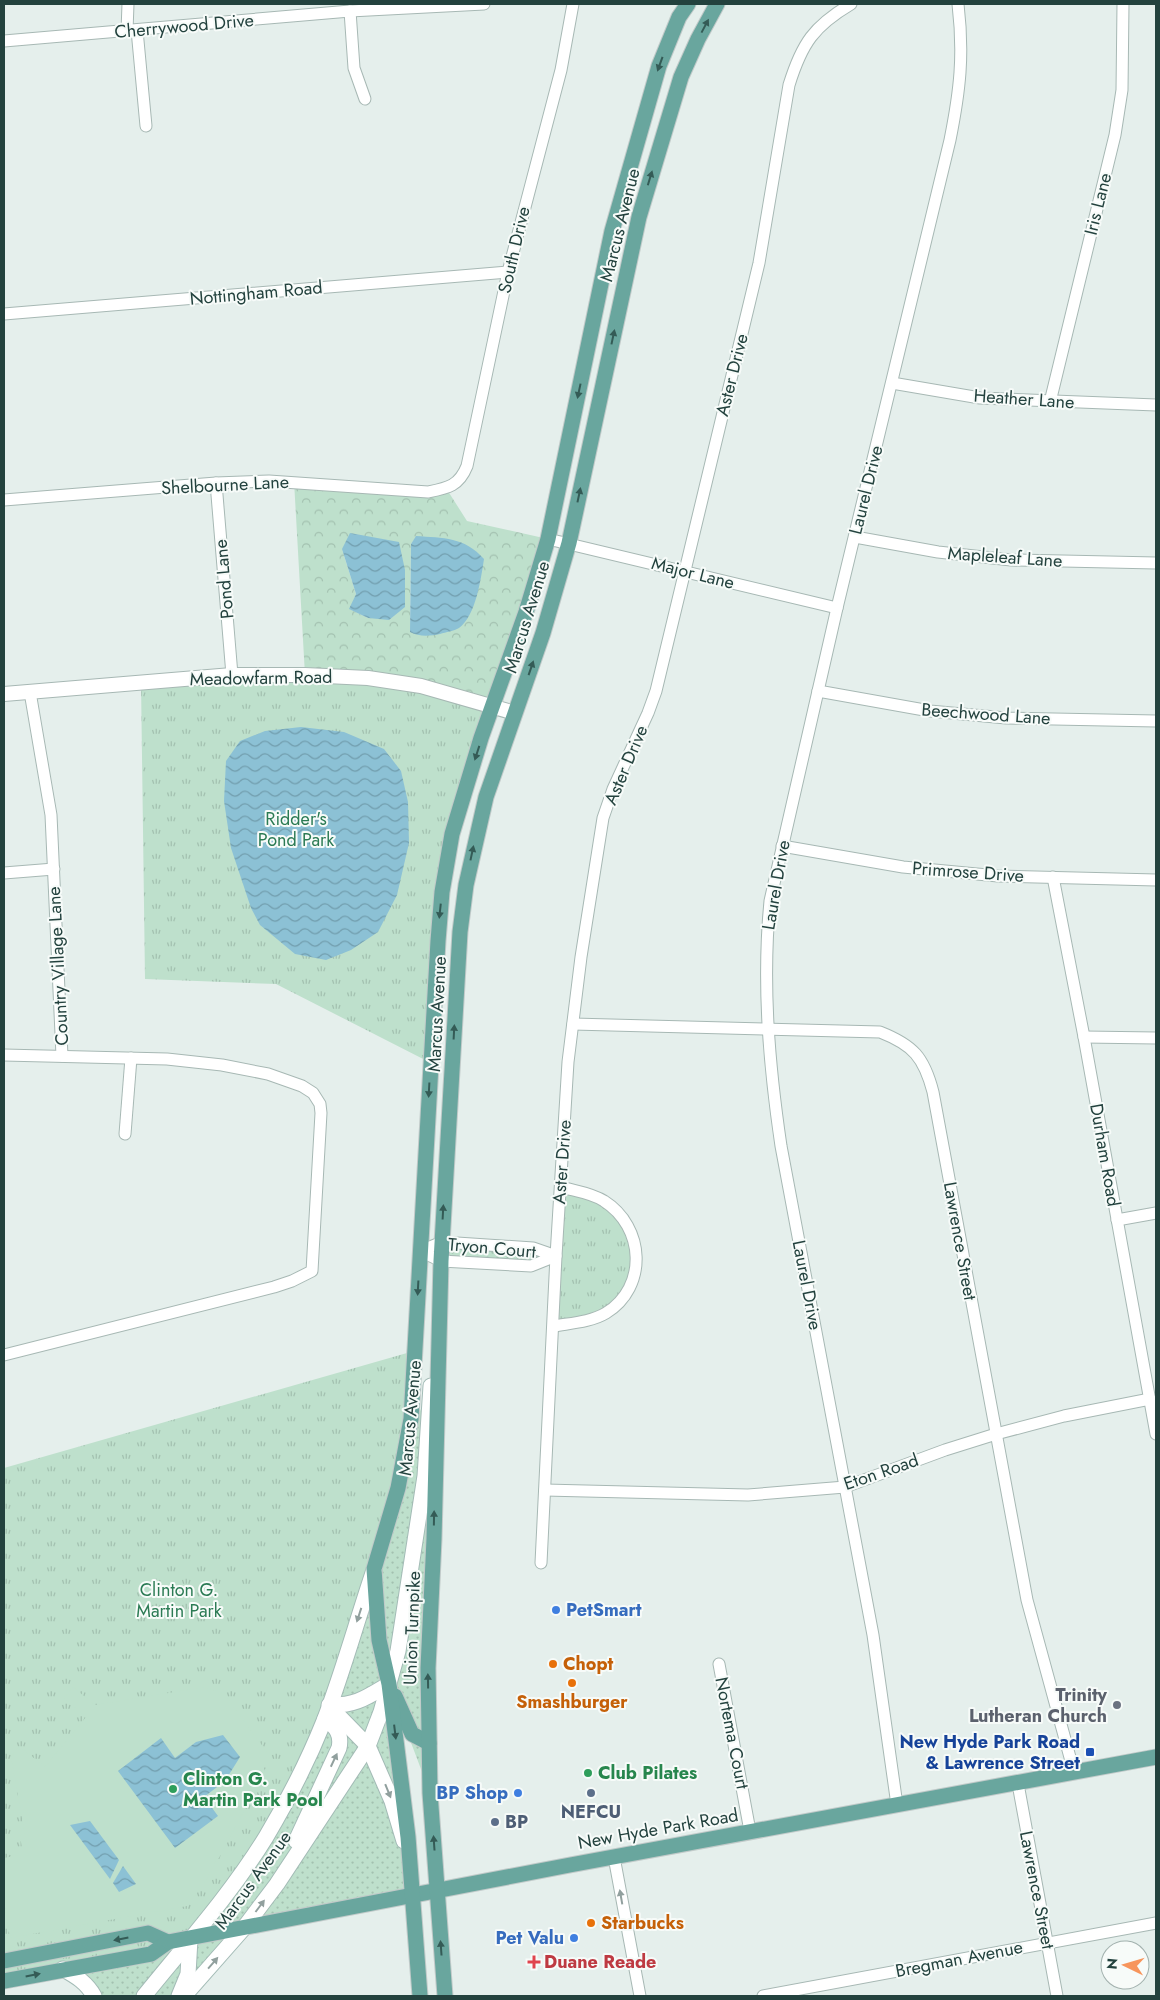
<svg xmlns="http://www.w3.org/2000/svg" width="1160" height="2000" font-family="Jost,sans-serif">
<defs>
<pattern id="grass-dots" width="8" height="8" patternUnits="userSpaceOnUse" patternTransform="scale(1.25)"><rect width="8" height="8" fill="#bee0cc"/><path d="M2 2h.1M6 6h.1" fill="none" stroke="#a3c1b0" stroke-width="1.8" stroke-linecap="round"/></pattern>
<pattern id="forest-crowns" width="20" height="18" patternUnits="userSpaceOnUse" patternTransform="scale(1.25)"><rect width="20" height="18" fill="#bee0cc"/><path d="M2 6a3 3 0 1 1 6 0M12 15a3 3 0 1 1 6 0" fill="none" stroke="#a3c1b0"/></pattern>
<pattern id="park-tufts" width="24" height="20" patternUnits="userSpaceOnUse" patternTransform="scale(1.25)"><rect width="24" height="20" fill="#bee0cc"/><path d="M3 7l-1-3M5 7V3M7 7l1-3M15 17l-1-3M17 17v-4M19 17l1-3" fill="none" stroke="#a3c1b0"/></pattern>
<pattern id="water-waves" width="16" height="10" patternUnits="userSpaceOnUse" patternTransform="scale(1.25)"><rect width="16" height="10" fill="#8cc1d5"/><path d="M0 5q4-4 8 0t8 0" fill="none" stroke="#729eae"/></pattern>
</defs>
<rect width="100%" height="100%" fill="#e5efec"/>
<!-- grass -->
<g fill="url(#grass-dots)">
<polygon points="442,1242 556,1256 531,1266 441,1261"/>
<polygon points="423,1404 424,1515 432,1574 430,1793 390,1687 412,1896 243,1929 184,1996 94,1996 45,1965 407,1442"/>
</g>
<!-- forest -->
<path fill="url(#forest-crowns)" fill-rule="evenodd" d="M294 481 446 488 467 521 548 539 493 707 305 675ZM416 537 410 632 411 544ZM342 549 368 618 350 609 356 594Z"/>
<!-- park -->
<g fill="url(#park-tufts)">
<polygon points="368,678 493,707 457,815 431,1063 276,984 145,979 141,682"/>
<polygon points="561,1187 597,1197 628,1224 635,1273 605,1313 554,1326"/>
<polygon points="414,1351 411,1419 320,1731 266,1837 190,1939 4,1974 4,1468"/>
</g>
<!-- pitch -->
<polygon fill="#bee0cc" points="73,1687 95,1705 205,1687 224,1694 270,1756 264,1768 265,1771 219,1858 216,1860 206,1881 187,1906 10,1938 4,1901 4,1858 23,1854 20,1836 25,1835 11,1757 19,1746 45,1767 86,1717 64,1698"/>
<!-- water -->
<g fill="url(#water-waves)">
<polygon points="350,533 399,542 405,570 405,607 389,620 368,618 349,609 356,594 342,549"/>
<path d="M416 536C443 538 465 537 484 559 481 578 476 616 459 628 454 631 446 632 440 634 430 636 419 637 410 632L411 544Z"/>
<polygon points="301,727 344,732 384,749 401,771 408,802 409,843 397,895 378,932 351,950 326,960 295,954 260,925 251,908 231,848 224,801 226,761 240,741 265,731"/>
<polygon points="223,1735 240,1757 225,1781 204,1797 218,1816 175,1848 118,1771 161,1738 175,1758 196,1742"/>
<polygon points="90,1821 119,1860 110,1879 70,1825"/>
<polygon points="123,1866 136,1884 119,1892 113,1883"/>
</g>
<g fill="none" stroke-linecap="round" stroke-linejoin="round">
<defs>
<g id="minor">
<polyline points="350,11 354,68 365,99"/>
<polyline points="137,30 146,126"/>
<polyline points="127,31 128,4"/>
<polyline points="4,41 350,11 484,4"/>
<polyline points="4,314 508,272"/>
<polyline points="892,383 980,398 1156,405"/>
<polyline points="1050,402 1115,135 1122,90 1123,4"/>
<polyline points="216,483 232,675"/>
<path d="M4 500 216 483 269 481 428 492C448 488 459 486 467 466L508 272 561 70 573 4"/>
<polyline points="855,537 938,552 1011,560 1156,563"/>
<polyline points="548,539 837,608"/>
<polyline points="818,691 930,711 1006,718 1156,721"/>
<polyline points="30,692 51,815 62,1056"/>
<polyline points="782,846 903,867 998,876 1156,880"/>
<polyline points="4,873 54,869"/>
<polyline points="1053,877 1084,1037 1156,1434"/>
<path d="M573 1024 880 1032C913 1045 924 1057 933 1092L1027 1600 1074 1772"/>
<polyline points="1084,1037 1156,1038"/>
<polyline points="4,1055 167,1059 222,1065 268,1074 302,1086 313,1093 320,1104 321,1113 312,1271 292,1281 274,1287 4,1355"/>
<polyline points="125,1134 131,1058"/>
<polyline points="1117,1220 1156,1213"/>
<polygon points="442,1242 533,1248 556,1256 531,1266 441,1261 420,1251"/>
<path d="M554 1326C571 1323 591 1322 606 1313 648 1287 645 1227 604 1201 592 1193 575 1191 561 1187"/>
<polyline points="545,1490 748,1495 845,1487 945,1450 996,1434 1064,1416 1150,1399"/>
<path d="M541 1563 556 1256 568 1062 581 957 603 818 613 789 648 713 656 691 759 263 789 85C802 43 814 26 851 4"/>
<polyline points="719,1664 750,1831"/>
<polyline points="1018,1784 1057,1996"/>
<path d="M897 1805 873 1635 781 1146C769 1065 762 983 770 901L837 608 950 140C960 90 964 55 958 4"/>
<polyline points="614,1857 640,1996"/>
<polyline points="763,1996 1156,1923"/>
</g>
<polyline id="tertiary" points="4,694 232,675 305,675 368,678 421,686 515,713"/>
<g id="secondary">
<path d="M329 1705C356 1706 367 1697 389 1684"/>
<polyline points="331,1708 368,1746 392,1801 404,1841"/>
<path d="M296 1841 339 1748C342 1734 336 1727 325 1719"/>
<path d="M63 1969C76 1976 87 1983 94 1996"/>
<path d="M144 1996C186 1944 231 1894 266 1837 288 1800 308 1761 324 1721 343 1672 357 1620 374 1570"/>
<polyline points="179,1996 188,1974 190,1939"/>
<polyline points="184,1996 243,1929 277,1884 368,1746 381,1712 398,1651 425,1476 431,1386"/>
</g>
<g id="primary">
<polyline points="395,1696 412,1734 429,1743"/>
<polyline points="4,1961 148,1933 168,1942"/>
<polyline points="4,1981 151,1954 168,1942 570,1865 1156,1757"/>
<polyline points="420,1996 408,1837 389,1684 379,1640 374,1569 398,1488 411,1419 438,941 442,892 452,834 481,738 526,612 548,539 612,231 659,66 679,17 688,4"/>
<polyline points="445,1996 430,1793 428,1668 434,1539 441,1261 460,932 466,885 486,797 543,633 569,543 639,217 681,77 698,39 717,4"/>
</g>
</defs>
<!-- minor casing -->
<use href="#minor" stroke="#a7b8b4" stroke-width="13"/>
<!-- tertiary casing -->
<use href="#tertiary" stroke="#a7b8b4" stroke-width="16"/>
<!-- secondary casing -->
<use href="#secondary" stroke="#a3bbb6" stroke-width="17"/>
<!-- primary casing -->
<use href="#primary" stroke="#c1cac9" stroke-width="17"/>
<!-- minor -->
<use href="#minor" stroke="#fff" stroke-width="11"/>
<!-- tertiary -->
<use href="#tertiary" stroke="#fff" stroke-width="14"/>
<!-- secondary -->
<use href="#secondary" stroke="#fff" stroke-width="15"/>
<!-- primary -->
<use href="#primary" stroke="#69a69e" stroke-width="15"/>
</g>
<!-- one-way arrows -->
<defs><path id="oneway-solid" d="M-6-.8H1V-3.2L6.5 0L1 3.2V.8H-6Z" transform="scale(1.25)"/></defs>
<g fill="#345b56">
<use href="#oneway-solid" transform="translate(705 26) rotate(-62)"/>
<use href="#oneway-solid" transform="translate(660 64) rotate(110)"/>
<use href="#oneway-solid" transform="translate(650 178) rotate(-73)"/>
<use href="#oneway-solid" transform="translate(613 337) rotate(-78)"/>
<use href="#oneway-solid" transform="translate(579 391) rotate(102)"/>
<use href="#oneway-solid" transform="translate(579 495) rotate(-78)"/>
<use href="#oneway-solid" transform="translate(531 668) rotate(-71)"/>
<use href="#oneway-solid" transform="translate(477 753) rotate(108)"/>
<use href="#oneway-solid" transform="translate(472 853) rotate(-78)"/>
<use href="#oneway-solid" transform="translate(440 911) rotate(96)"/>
<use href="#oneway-solid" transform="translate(454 1032) rotate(-87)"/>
<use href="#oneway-solid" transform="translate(429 1090) rotate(93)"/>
<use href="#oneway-solid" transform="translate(443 1212) rotate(-87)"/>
<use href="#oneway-solid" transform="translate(418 1288) rotate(93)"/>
<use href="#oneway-solid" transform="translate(434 1518) rotate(-89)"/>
<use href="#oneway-solid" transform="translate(428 1681) rotate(-91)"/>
<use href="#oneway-solid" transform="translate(395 1732) rotate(83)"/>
<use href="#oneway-solid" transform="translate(434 1843) rotate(-94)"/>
<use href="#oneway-solid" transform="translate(121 1939) rotate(169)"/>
<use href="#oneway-solid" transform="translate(441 1948) rotate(-94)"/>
<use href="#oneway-solid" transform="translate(33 1975) rotate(-11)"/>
</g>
<g fill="#91a09e">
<use href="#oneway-solid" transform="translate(359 1615) rotate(108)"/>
<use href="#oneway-solid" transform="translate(334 1760) rotate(-65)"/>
<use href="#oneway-solid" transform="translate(388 1791) rotate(68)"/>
<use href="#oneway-solid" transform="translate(621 1897) rotate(-100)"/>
<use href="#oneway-solid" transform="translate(260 1906) rotate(-53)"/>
<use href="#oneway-solid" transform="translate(213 1963) rotate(-49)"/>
</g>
<!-- markers -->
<g fill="#3f7fe0" stroke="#f7fbf9" stroke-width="2">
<circle cx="556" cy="1610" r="5"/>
<circle cx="518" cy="1793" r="5"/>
<circle cx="574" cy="1938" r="5"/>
</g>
<g fill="#e8710a" stroke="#f7fbf9" stroke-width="2">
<circle cx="553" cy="1664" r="5"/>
<circle cx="572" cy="1683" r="5"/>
<circle cx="591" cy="1923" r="5"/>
</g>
<circle fill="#6b7280" stroke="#f7fbf9" stroke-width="2" cx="1117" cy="1705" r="5"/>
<rect fill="#1a4fb4" stroke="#f7fbf9" stroke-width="2" x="1085" y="1747" width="10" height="10" rx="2.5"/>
<g fill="#2e9e5b" stroke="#f7fbf9" stroke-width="2">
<circle cx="588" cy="1773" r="5"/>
<circle cx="173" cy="1789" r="5"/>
</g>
<g fill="#5c6f8a" stroke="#f7fbf9" stroke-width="2">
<circle cx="591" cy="1793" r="5"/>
<circle cx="495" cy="1822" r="5"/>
</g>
<path fill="#e0444e" stroke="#f7fbf9" stroke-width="2" d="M531.5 1954.5h5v5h5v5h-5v5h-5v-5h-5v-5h5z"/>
<g text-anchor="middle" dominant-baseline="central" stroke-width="4" stroke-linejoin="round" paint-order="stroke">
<!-- street labels -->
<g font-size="18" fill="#23423e" stroke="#f7fbf9">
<text transform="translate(184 26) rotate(-5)">Cherrywood Drive</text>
<text transform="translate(1098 204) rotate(-76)">Iris Lane</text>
<text transform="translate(620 225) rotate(-76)">Marcus Avenue</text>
<text transform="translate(514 250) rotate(-77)">South Drive</text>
<text transform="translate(256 293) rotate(-5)">Nottingham Road</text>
<text transform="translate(732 375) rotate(-76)">Aster Drive</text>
<text transform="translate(1024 399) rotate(4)">Heather Lane</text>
<text transform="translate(225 485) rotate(-3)">Shelbourne Lane</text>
<text transform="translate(866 490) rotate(-76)">Laurel Drive</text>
<text transform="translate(1005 557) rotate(4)">Mapleleaf Lane</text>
<text transform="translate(693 573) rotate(14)">Major Lane</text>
<text transform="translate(224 579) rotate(-95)">Pond Lane</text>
<text transform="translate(527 617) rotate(-73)">Marcus Avenue</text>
<text transform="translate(261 678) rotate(-1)">Meadowfarm Road</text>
<text transform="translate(986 714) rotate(4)">Beechwood Lane</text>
<text transform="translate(626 765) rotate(-67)">Aster Drive</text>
<text transform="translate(968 872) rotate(4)">Primrose Drive</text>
<text transform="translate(776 885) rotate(-80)">Laurel Drive</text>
<text transform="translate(58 966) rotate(-93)">Country Village Lane</text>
<text transform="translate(437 1014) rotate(-87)">Marcus Avenue</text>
<text transform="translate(1105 1155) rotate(80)">Durham Road</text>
<text transform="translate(562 1162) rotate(-86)">Aster Drive</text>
<text transform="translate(960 1241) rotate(80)">Lawrence Street</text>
<text transform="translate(492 1248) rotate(5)">Tryon Court</text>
<text transform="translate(807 1285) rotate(79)">Laurel Drive</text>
<text transform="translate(410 1418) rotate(-85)">Marcus Avenue</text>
<text transform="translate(881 1472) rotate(-19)">Eton Road</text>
<text transform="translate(412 1628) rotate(-88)">Union Turnpike</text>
<text transform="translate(732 1733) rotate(79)">Nortema Court</text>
<text transform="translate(658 1829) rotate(-10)">New Hyde Park Road</text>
<text transform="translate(253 1880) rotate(-54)">Marcus Avenue</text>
<text transform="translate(1037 1890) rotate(79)">Lawrence Street</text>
<text transform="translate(959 1959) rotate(-11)">Bregman Avenue</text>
</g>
<!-- park labels -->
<g font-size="18" fill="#2b7b54" stroke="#f7fbf9">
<text x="296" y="819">Ridder's<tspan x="296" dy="21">Pond Park</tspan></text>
<text x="179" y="1590">Clinton G.<tspan x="179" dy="21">Martin Park</tspan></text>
</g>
<!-- shop labels -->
<g font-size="18" font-weight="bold" fill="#366cbe" stroke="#f7fbf9" text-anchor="end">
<text x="566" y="1610" text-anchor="start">PetSmart</text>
<text x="508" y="1793">BP Shop</text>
<text x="564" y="1938">Pet Valu</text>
</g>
<!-- food labels -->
<g font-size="18" font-weight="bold" fill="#c56008" stroke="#f7fbf9" text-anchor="start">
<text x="563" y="1664">Chopt</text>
<text x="572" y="1702" text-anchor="middle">Smashburger</text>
<text x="601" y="1923">Starbucks</text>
</g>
<!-- worship labels -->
<g font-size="18" font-weight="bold" fill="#5b616d" stroke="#f7fbf9" text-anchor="end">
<text x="1107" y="1695">Trinity<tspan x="1107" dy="21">Lutheran Church</tspan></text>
</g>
<!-- transit labels -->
<g font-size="18" font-weight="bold" fill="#164399" stroke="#f7fbf9" text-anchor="end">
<text x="1080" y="1742">New Hyde Park Road<tspan x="1080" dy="21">&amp; Lawrence Street</tspan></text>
</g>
<!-- leisure labels -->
<g font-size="18" font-weight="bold" fill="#27864d" stroke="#f7fbf9" text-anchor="start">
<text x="598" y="1773">Club Pilates</text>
<text x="183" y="1779">Clinton G.<tspan x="183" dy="21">Martin Park Pool</tspan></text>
</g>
<!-- service labels -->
<g font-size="18" font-weight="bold" fill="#4e5e75" stroke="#f7fbf9">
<text x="591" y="1812">NEFCU</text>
<text x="505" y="1822" text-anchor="start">BP</text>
</g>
<!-- health labels -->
<g font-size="18" font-weight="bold" fill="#be3a42" stroke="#f7fbf9" text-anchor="start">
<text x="544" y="1962">Duane Reade</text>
</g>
</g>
<!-- border -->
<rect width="1160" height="2000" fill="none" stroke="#23423e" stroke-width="10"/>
<!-- north arrow -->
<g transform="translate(1125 1965) rotate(275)"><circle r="24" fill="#f7fbf9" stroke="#a2b1ae"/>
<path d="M0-4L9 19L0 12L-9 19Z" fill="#f7955c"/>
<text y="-8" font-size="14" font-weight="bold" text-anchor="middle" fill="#23423e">N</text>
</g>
</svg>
